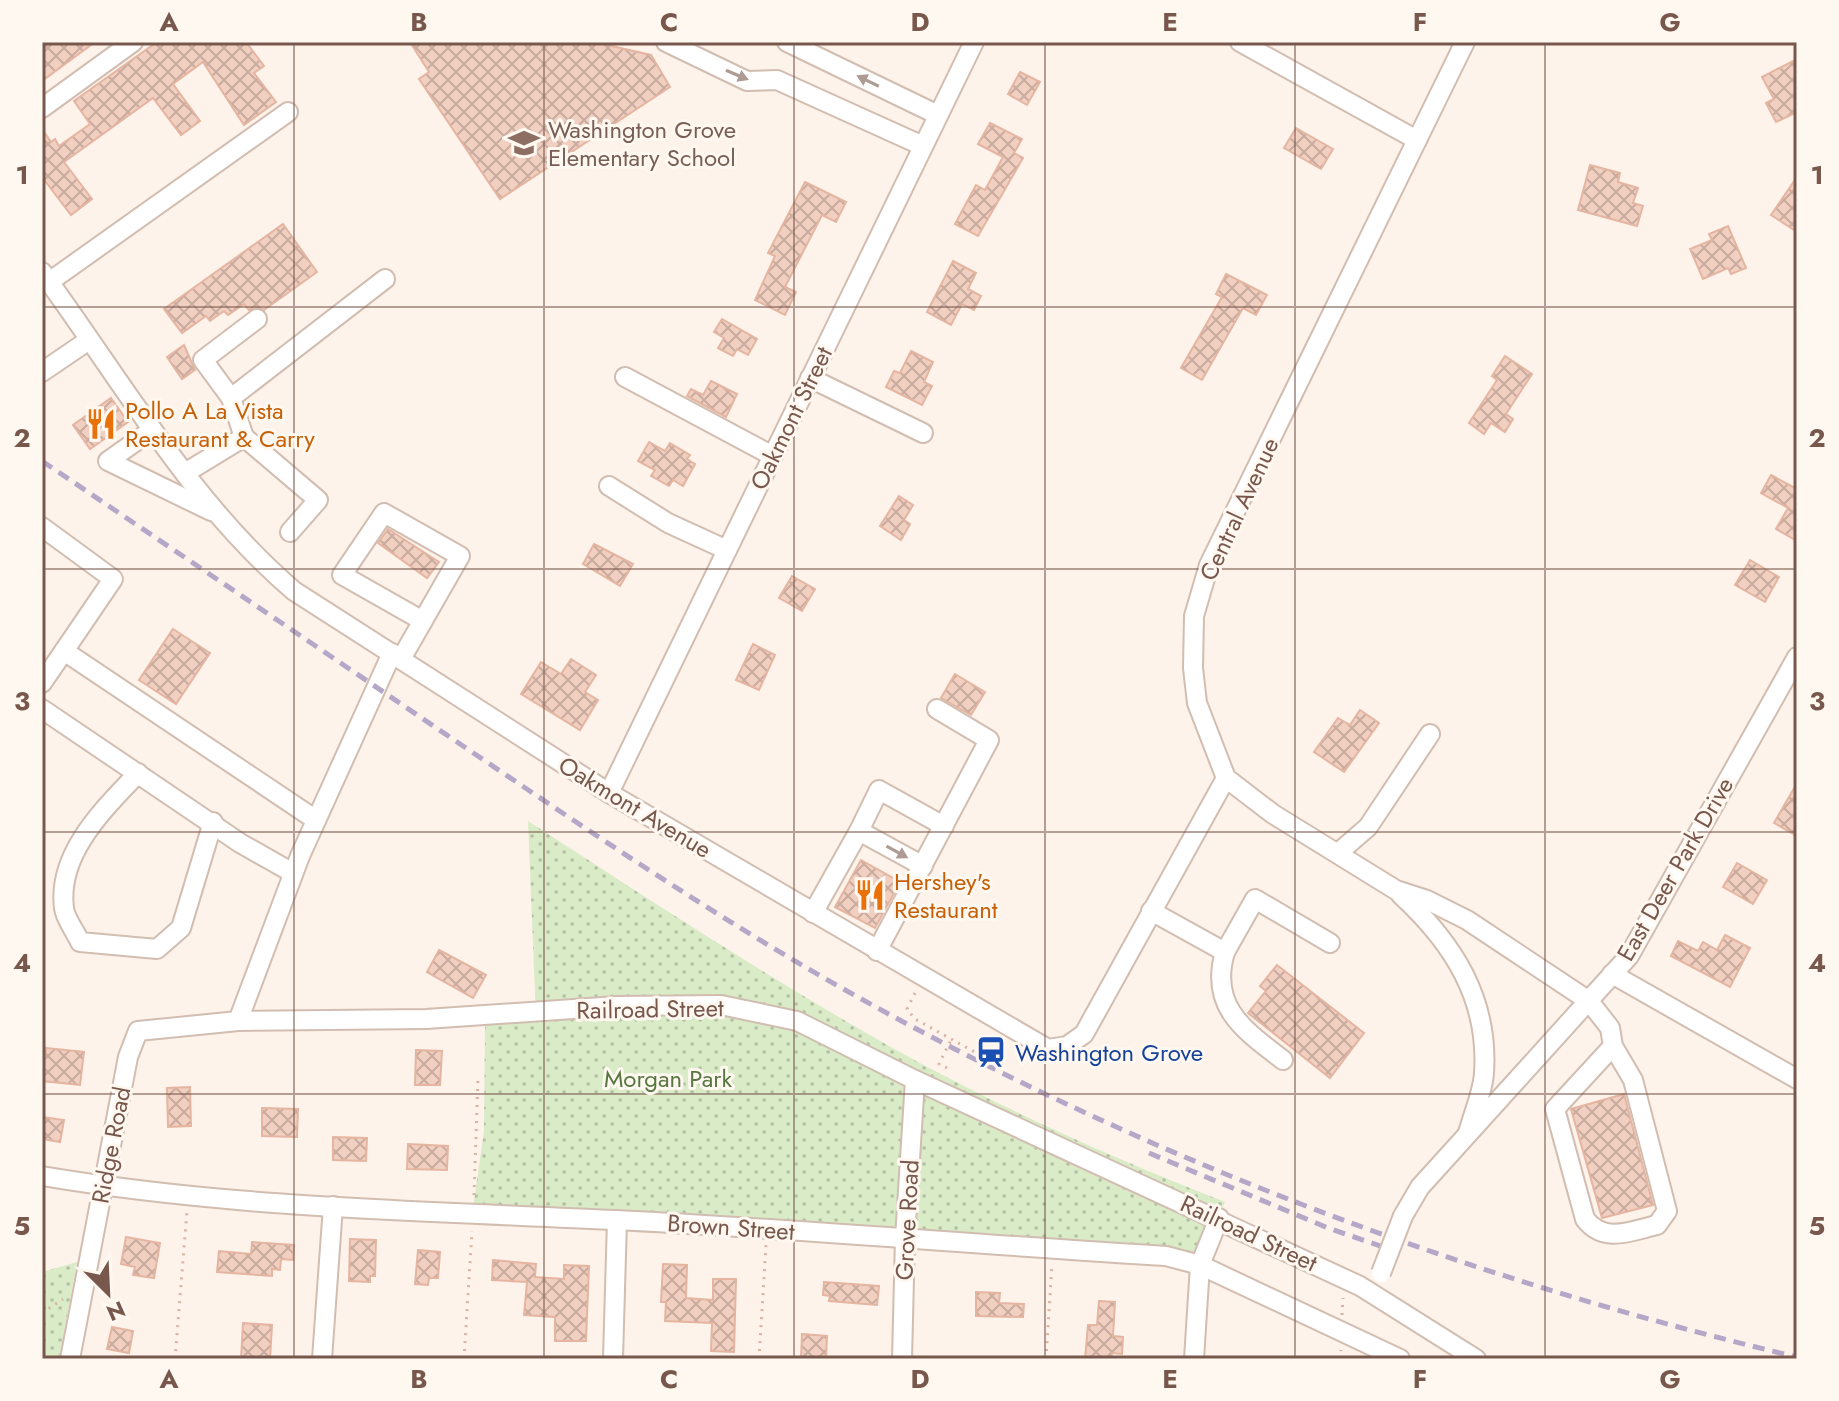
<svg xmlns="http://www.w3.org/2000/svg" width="1839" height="1401" font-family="Jost,sans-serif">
<defs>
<pattern id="park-dots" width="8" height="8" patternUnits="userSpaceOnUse" patternTransform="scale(2)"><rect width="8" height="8" fill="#d9ebc7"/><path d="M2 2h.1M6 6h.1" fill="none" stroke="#b5c1a4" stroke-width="1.8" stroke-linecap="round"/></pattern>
<pattern id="building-cross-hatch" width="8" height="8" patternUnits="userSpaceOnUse" patternTransform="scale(2)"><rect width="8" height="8" fill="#f2d0c1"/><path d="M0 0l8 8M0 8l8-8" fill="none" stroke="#c9ac9f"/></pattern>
</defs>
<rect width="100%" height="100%" fill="#fdf3ea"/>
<!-- park -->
<g fill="url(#park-dots)">
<path d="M528 821C647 898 765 976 889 1046 996 1106 1110 1157 1225 1202L1196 1256 473 1208 484 1131 485 1023 536 1018Z"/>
<polygon points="77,1262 59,1359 42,1359 42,1272"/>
</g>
<!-- building -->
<g fill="url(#building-cross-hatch)" stroke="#e5b5a1" stroke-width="2">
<polygon points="42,42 95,42 42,81"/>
<polygon points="157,42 246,42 264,66 254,73 276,102 244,125 203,62 173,84 200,121 181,135 153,98 64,162 92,199 71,215 42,177 42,129 51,142 55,139 59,146 90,124 74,101"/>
<polygon points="410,42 594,42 651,55 670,87 500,199 419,79 429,72"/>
<polygon points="1797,59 1797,112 1776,122 1766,103 1774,99 1762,77"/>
<polygon points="1020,72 1040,82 1027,105 1008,94"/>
<polygon points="990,123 1022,139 1014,153 1023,158 978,236 955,224 976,185 985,190 1003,157 978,144"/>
<polygon points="1296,128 1333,149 1321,169 1284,148"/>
<polygon points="1590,165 1620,173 1618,182 1638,188 1633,203 1643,206 1637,226 1578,210"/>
<polygon points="1797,177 1797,232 1771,215"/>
<polygon points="805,182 846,202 836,222 822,215 785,287 796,292 785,315 755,300 775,256 768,253"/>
<polygon points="283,224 317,272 264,310 256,307 249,310 244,304 228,315 224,311 210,321 206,316 182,333 164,309"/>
<polygon points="1728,226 1746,268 1731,274 1728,268 1703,279 1690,249 1712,240 1709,234"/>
<polygon points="953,261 976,273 968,289 981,296 974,310 962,304 951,325 927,312"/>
<polygon points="1226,274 1267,295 1256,315 1243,308 1202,380 1181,368 1222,297 1216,294"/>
<polygon points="722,319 757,339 748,355 737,349 733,356 718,348 724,338 714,332"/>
<polygon points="184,345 195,370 182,379 167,357"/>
<polygon points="911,351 933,362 924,382 932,386 922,405 886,387 894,371 900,373"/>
<polygon points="1505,356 1532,374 1506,414 1513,419 1505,432 1491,423 1484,434 1469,423 1497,380 1492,376"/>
<polygon points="711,381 737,394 726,417 687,396 691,389 703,395"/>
<polygon points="111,398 128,422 90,449 73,425"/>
<polygon points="649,442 665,451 670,443 690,455 687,459 695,464 683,486 673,480 669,486 651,476 655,470 638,461"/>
<polygon points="1771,475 1797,489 1797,541 1776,529 1788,508 1761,493"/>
<polygon points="899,496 913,505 904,520 910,524 901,540 880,526"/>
<polygon points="388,529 439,562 427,578 378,543"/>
<polygon points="594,544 633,564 620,586 583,564"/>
<polygon points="1750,560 1779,577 1765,602 1735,585"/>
<polygon points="792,576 815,589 802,611 779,598"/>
<polygon points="173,629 210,653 176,704 139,680"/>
<polygon points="753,644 775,655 759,690 736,680"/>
<polygon points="571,659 596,675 585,692 598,700 580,730 521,694 541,662 561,674"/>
<polygon points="955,674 985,692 971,715 941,698"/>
<polygon points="1360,710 1379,723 1344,772 1314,752 1338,718 1350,725"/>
<polygon points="1797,783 1797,836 1774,823"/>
<polygon points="861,860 900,882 875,928 835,907"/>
<polygon points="1737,863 1767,880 1753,904 1723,887"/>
<polygon points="1725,935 1750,948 1730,987 1671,956 1678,941 1698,951 1703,942 1717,950"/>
<polygon points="439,950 486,975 473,998 427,972"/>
<polygon points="1277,965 1364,1033 1330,1078 1248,1013 1266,991 1260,986"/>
<polygon points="46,1048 84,1052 80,1085 42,1081"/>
<polygon points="416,1050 442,1051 440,1085 415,1085"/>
<polygon points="190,1087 191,1126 168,1127 167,1088"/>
<polygon points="1624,1094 1653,1205 1602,1218 1571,1109"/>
<polygon points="262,1108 298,1109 297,1137 262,1136"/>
<polygon points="42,1117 64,1120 60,1142 42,1139"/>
<polygon points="333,1137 367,1138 366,1161 333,1160"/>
<polygon points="408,1144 448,1146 447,1170 407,1169"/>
<polygon points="126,1237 160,1243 154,1278 133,1275 135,1267 121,1264"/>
<polygon points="350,1239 376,1240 375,1276 370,1276 370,1282 349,1281"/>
<polygon points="252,1242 294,1245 293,1260 281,1259 280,1270 272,1269 272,1276 217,1272 219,1251 251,1254"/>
<polygon points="418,1250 440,1252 438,1278 429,1278 428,1285 415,1284"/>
<polygon points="493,1260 536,1264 535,1277 564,1279 564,1265 589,1266 586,1341 555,1341 555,1317 524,1315 527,1282 492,1280"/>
<polygon points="663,1264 687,1265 686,1298 713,1300 713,1279 736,1279 734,1352 711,1351 712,1323 665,1321 666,1302 661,1302"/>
<polygon points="824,1282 879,1286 877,1305 829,1301 830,1296 823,1295"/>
<polygon points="976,1292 1000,1293 999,1303 1024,1304 1023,1317 976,1316"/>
<polygon points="1099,1301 1115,1302 1113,1336 1123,1337 1122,1354 1112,1353 1111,1359 1085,1359 1088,1325 1097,1325"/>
<polygon points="243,1323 272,1325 270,1359 241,1359"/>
<polygon points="112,1327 133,1331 129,1353 107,1349"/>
<polygon points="802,1334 827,1336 826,1359 801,1358"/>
</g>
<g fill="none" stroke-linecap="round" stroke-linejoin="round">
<defs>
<g id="minor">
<polyline points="666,42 747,81 777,80 923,146"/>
<polyline points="787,42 938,115"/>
<polyline points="1240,42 1417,140"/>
<path d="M1465 42 1209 565 1194 616 1193 668 1197 703 1226 778 1273 814 1396 890 1427 900 1467 920 1589 1001 1610 1028 1613 1046 1555 1109 1585 1219C1604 1244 1631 1231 1657 1225L1667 1211 1633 1080 1613 1046"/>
<polyline points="42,108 133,42"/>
<path d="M42 272C122 381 190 502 294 591L609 793 1048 1049 1067 1046 1084 1034 1226 778"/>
<polyline points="49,282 288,112"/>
<polyline points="42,372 89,340"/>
<polyline points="625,377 773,456"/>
<polyline points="810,378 923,433"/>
<polyline points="231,398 385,279"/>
<polyline points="152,430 108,461 211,511"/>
<polyline points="244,437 231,398 203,360 257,319"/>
<polyline points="185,473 244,437 318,500 290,532"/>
<polyline points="609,486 668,523 727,550"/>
<polyline points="42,527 113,579 64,651"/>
<polyline points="401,659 460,556 384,513 342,575 423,621"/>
<polyline points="42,683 64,651 316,820"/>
<polyline points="42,709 240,843 293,873"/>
<path d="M138 773C105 808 57 853 64 908 65 919 76 932 80 942L157 949 181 928 213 822"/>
<polyline points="609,793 974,42"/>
<polyline points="1338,853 1368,827 1430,734"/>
<polyline points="923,866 859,831 879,790 944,826"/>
<path d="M1401 895C1453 943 1489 999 1484 1073 1483 1092 1473 1114 1468 1133"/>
<polyline points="1151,911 1225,952 1255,899 1330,943"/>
<polyline points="813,913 859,831"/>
<polyline points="877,951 989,740 937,709"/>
<path d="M1225 952C1209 1007 1244 1030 1283 1060"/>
<polyline points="1612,974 1797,1079"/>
<polyline points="238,1021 300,856 392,653"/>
<path d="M42 1176C231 1208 424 1211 615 1220 799 1229 982 1245 1166 1256L1200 1265 1400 1359"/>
<polyline points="1403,1216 1420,1187 1629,956 1797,657"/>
<polyline points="70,1359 128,1057 138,1031 238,1021 426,1019 617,1006 721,1005 797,1021 915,1080 1360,1286 1476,1359"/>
<polyline points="322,1359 333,1206"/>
<polyline points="613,1359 617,1220"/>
<polyline points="902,1359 905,1238 915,1080"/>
<polyline points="1194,1359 1200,1265 1219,1218"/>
</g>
</defs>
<!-- minor casing -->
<use href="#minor" stroke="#d2bdb1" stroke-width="22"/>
<!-- path -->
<g stroke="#d8b3a3" stroke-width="3" stroke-dasharray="2 6" stroke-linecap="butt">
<polyline points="915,993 907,1009 915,1019 980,1055"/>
<polyline points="947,1068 939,1064 952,1038"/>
<polyline points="474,1195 478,1079"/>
<polyline points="42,1313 63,1299"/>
<polyline points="1342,1315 1343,1298"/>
<polyline points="175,1359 187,1211"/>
<polyline points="464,1359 472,1231"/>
<polyline points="759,1359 766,1245"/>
<polyline points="1046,1359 1052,1264"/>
<polyline points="1340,1359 1341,1350"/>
</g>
<!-- minor -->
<use href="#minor" stroke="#fff" stroke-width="18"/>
<!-- rail -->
<g stroke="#b5a7c8" stroke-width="5" stroke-dasharray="12 8" stroke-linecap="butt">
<path d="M42 461C183 556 323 651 463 746 601 839 739 933 885 1012 1171 1168 1480 1282 1797 1357"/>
<polyline points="1149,1153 1328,1228 1398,1252"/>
</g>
<defs>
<polyline id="minor-bridge" points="1381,1273 1403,1216"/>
</defs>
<!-- minor-bridge casing -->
<use href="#minor-bridge" stroke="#d2bdb1" stroke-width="22" stroke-linecap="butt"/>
<!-- minor-bridge -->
<use href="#minor-bridge" stroke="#fff" stroke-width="18"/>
</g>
<!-- one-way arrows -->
<defs><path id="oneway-solid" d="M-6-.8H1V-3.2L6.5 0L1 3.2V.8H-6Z" transform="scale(2)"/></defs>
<g fill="#ae9b94">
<use href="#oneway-solid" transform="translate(737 75) rotate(23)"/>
<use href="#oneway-solid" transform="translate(868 81) rotate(-154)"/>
<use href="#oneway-solid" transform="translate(897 852) rotate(29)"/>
</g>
<!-- grid -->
<path fill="none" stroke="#78584c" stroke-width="2" stroke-opacity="0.55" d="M294 42V1359M544 42V1359M794 42V1359M1045 42V1359M1295 42V1359M1545 42V1359M42 307H1797M42 569H1797M42 832H1797M42 1094H1797"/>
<!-- icons -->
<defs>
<symbol id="school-bare" viewBox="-9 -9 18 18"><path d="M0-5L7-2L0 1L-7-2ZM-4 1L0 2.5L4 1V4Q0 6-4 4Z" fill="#8d6e63" stroke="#fff8f1" stroke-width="2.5" paint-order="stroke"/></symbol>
<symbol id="restaurant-bare" viewBox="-9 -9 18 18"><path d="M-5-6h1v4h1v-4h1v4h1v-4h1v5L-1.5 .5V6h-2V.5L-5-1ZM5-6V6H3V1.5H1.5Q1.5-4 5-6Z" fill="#e8710a" stroke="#fff8f1" stroke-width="2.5" paint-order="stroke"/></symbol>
<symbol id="station-bare" viewBox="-9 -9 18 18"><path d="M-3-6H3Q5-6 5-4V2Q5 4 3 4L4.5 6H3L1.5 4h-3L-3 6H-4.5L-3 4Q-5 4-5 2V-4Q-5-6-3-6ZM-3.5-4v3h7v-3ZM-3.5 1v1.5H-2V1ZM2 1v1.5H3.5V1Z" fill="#1a4fb4" stroke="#fff8f1" stroke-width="2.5" paint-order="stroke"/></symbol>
</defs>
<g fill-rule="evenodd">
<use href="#school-bare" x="502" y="121" width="44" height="44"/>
<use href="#restaurant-bare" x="79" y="402" width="44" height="44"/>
<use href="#restaurant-bare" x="848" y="873" width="44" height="44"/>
<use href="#station-bare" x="969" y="1030" width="44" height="44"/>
</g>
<g text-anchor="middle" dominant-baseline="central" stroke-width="6" stroke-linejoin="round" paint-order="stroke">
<!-- education labels -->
<g font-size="24" fill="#785e54" stroke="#fff8f1" text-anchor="start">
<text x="548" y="129">Washington Grove<tspan x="548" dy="28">Elementary School</tspan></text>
</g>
<!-- food labels -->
<g font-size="24" fill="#c56008" stroke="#fff8f1" text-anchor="start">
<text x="125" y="410">Pollo A La Vista<tspan x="125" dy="28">Restaurant &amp; Carry</tspan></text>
<text x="894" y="881">Hershey's<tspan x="894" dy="28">Restaurant</tspan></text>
</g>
<!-- street labels -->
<g font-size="24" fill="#78584c" stroke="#fff8f1">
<text transform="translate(791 418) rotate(-64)">Oakmont Street</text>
<text transform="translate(1239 509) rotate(-65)">Central Avenue</text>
<text transform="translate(635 807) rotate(31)">Oakmont Avenue</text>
<text transform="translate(1675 869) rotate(-60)">East Deer Park Drive</text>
<text transform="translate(650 1009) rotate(-1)">Railroad Street</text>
<text transform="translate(111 1145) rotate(-79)">Ridge Road</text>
<text transform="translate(907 1220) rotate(-87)">Grove Road</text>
<text transform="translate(731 1227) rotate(4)">Brown Street</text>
<text transform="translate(1249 1233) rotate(25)">Railroad Street</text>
</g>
<!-- transit labels -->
<g font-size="24" fill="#164399" stroke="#fff8f1" text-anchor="start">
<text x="1015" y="1052">Washington Grove</text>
</g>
<!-- park labels -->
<g font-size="24" fill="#577841" stroke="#fff8f1">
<text x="668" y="1078">Morgan Park</text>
</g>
</g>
<!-- border -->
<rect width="1839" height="1401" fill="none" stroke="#fff8f1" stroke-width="88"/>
<!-- north arrow -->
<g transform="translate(108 1293) rotate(156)" stroke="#fff8f1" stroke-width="6" paint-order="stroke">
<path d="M0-6L14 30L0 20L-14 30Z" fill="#78584c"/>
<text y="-12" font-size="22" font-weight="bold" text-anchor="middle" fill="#78584c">N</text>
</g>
<rect x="44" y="44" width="1751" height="1313" fill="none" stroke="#78584c" stroke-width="3"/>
<g font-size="26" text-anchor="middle" font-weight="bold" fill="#78584c">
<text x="169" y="31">A</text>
<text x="419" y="31">B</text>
<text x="669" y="31">C</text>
<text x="920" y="31">D</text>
<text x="1170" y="31">E</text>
<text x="1420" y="31">F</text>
<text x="1670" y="31">G</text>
<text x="22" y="184">1</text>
<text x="1817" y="184">1</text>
<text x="22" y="447">2</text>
<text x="1817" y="447">2</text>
<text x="22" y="710">3</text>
<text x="1817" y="710">3</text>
<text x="22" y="972">4</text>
<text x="1817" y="972">4</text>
<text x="22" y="1235">5</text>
<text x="1817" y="1235">5</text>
<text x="169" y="1388">A</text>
<text x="419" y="1388">B</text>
<text x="669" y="1388">C</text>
<text x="920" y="1388">D</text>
<text x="1170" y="1388">E</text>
<text x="1420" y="1388">F</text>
<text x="1670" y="1388">G</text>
</g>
</svg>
